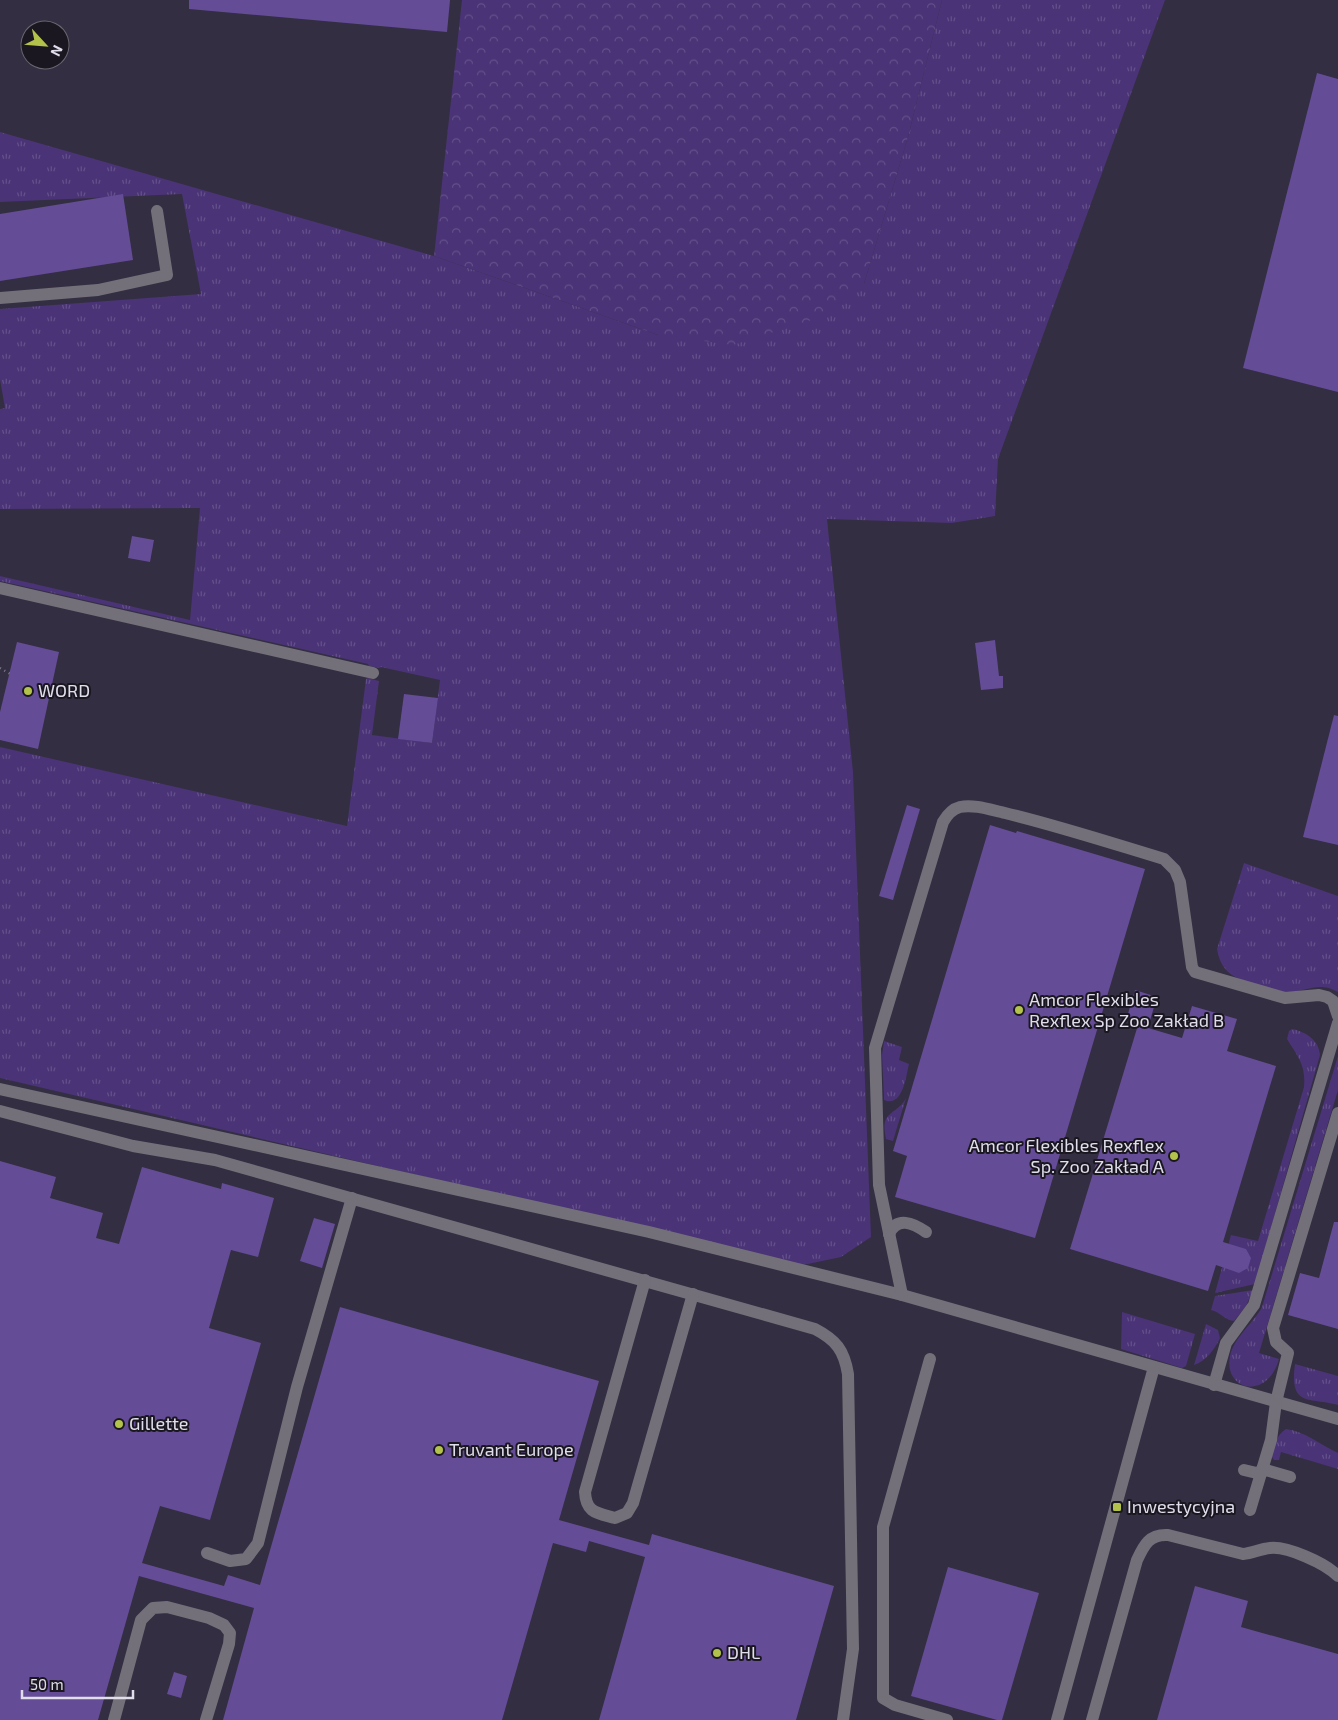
<svg xmlns="http://www.w3.org/2000/svg" width="1338" height="1720" font-family="'Exo 2',sans-serif">
	<style>
		.grass { fill: url(#grass-tufts) }
		.forest { fill: url(#forest-crowns) }
		.building { fill: #644c97 }
		.lines { fill: none; stroke-linecap: round; stroke-linejoin: round }
		.path { stroke: #807c8c; stroke-width: 2.5; stroke-dasharray: 1 4; stroke-linecap: butt }
		.minor { stroke: #73707a; stroke-width: 12 }
		.poi-dot { fill: #b2c24b; stroke: #1a1720; stroke-width: 2 }
		.labels { text-anchor: middle; stroke-width: 4; stroke-linejoin: round; paint-order: stroke }
		.poi-label { font-size: 18px; fill: #e1deeb; stroke: #1a1720; text-anchor: start }
	</style>
	<defs>
		<pattern id="grass-tufts" width="24" height="20" patternUnits="userSpaceOnUse" patternTransform="scale(1.25)"><rect width="24" height="20" fill="#4a3376"/><path d="M3 7l-1-3M5 7V3M7 7l1-3M15 17l-1-3M17 17v-4M19 17l1-3" fill="none" stroke="#64508a"/></pattern>
		<pattern id="forest-crowns" width="20" height="18" patternUnits="userSpaceOnUse" patternTransform="scale(1.25)"><rect width="20" height="18" fill="#4a3376"/><path d="M2 6a3 3 0 1 1 6 0M12 15a3 3 0 1 1 6 0" fill="none" stroke="#64508a"/></pattern>
	</defs>
	<rect width="100%" height="100%" fill="#332e41"/>
	<!-- grass -->
	<g class="grass">
		<path d="M942,0H1165L998,459L995,516L952,523L827,519L853,772L871,1237L841,1257L803,1265L0,1078V747L347,826L366,679L368,678L379,681L372,735L432,743L440,680L381,667L379,668L369,666L368,664L0,581V576L190,620L200,508L0,509V409L5,408L0,379V309L201,294L182,194L0,202V132L434,256L658,335L864,284L908,137Z"/>
		<path d="M1244,863L1338,896V992C1319,981 1308,991 1289,992C1281,993 1273,989 1266,987C1241,980 1222,978 1217,949Z"/>
		<path d="M1292,1029C1306,1032 1319,1040 1320,1055L1255,1284L1215,1293L1231,1235L1258,1241L1304,1087C1306,1065 1298,1057 1287,1039L1289,1031Z"/>
		<path d="M884,1041L902,1047L899,1060L909,1064C906,1076 903,1108 884,1100V1096L882,1055Z"/>
		<path d="M1338,1056V1090L1259,1353L1279,1359C1267,1402 1223,1390 1230,1356C1234,1337 1253,1324 1262,1307Z"/>
		<path d="M906,1098L893,1141L886,1139C885,1133 883,1124 886,1119C890,1111 901,1109 906,1098Z"/>
		<path d="M1253,1290L1246,1306L1234,1321C1226,1321 1220,1312 1211,1310L1215,1296Z"/>
		<path d="M1122,1312L1195,1334L1186,1366L1182,1368L1121,1349Z"/>
		<path d="M1206,1324L1218,1330L1220,1338C1215,1349 1206,1361 1194,1365Z"/>
		<path d="M1295,1364L1338,1376V1405C1310,1397 1289,1408 1295,1364Z"/>
		<path d="M1286,1429C1304,1431 1321,1445 1338,1453V1469L1281,1452L1279,1460H1274L1271,1456C1275,1446 1276,1435 1286,1429Z"/>
	</g>
	<!-- forest -->
	<path class="forest" d="M462,0H942L908,137L864,284L824,316L733,345L658,335L434,256Z"/>
	<!-- building -->
	<g class="building">
		<path d="M189,0H450L447,32L189,9Z"/>
		<path d="M1317,73L1338,79V392L1243,368Z"/>
		<path d="M123,194L133,260L0,281V214Z"/>
		<path d="M132,536L154,540L150,562L128,558Z"/>
		<path d="M995,640L999,676H1003V688L981,690L975,643Z"/>
		<path d="M17,642L59,652L38,749L0,740V712Z"/>
		<path d="M404,694L438,698L432,743L398,739Z"/>
		<path d="M1334,715L1338,716V845L1303,837Z"/>
		<path d="M907,805L920,809L893,900L879,896Z"/>
		<path d="M990,825L1016,833L1017,831L1145,869L1035,1238L895,1197L907,1156L893,1151Z"/>
		<path d="M1135,990L1157,997L1149,1024L1127,1017Z"/>
		<path d="M1192,1006L1237,1019L1227,1051L1276,1066L1223,1242L1246,1249L1251,1258L1248,1268L1239,1273L1216,1265L1208,1291L1070,1249L1138,1025L1182,1038Z"/>
		<path d="M0,1161L56,1177L50,1198L103,1213L96,1238L119,1244L142,1167L221,1189L222,1183L274,1198L258,1257L231,1250L209,1328L261,1343L210,1520L160,1506L142,1563L224,1586L228,1575L260,1585L340,1307L599,1381L559,1520L649,1545L652,1534L834,1586L796,1720H599L645,1557L589,1541L586,1552L553,1543L502,1720H223L254,1608L139,1576L98,1720H0Z"/>
		<path d="M314,1218L335,1224L322,1268L300,1261Z"/>
		<path d="M1334,1222H1338V1329L1288,1315L1300,1273L1319,1278Z"/>
		<path d="M948,1567L1039,1593L1002,1720H997L911,1696Z"/>
		<path d="M1195,1586L1248,1601L1241,1627L1338,1654V1720H1157Z"/>
		<path d="M174,1672L187,1676L181,1698L167,1694Z"/>
	</g>
	<g class="lines">
		<!-- path -->
		<path class="path" d="M0,668L12,675"/>
		<!-- minor -->
		<g class="minor">
			<path d="M0,298L98,290L167,275L157,211"/>
			<path d="M0,588L373,673"/>
			<path d="M0,1089L649,1232L902,1295L1338,1419"/>
			<path d="M0,1111L133,1146L215,1160L815,1329C836,1340 844,1350 848,1374L853,1649L843,1720"/>
			<path d="M889,1234C897,1216 913,1223 926,1232"/>
			<path d="M645,1280L585,1492C586,1513 597,1513 615,1518L627,1513L633,1503L693,1294"/>
			<path d="M902,1295L879,1185L875,1048L943,822C947,815 952,809 960,807C974,804 991,810 1005,813C1059,826 1111,843 1164,859L1175,870L1180,882L1192,967L1195,972L1285,998L1319,995L1327,997L1333,1001L1338,1016"/>
			<path d="M930,1359L883,1527V1698L895,1705L947,1720"/>
			<path d="M1214,1385L1226,1343L1254,1305L1338,1023"/>
			<path d="M1262,1469L1290,1477"/>
			<path d="M1244,1470L1261,1474"/>
			<path d="M1250,1510L1271,1440L1276,1402L1288,1353L1276,1342L1273,1328L1338,1113"/>
			<path d="M207,1553L230,1561L246,1559L258,1543L297,1387L352,1198"/>
			<path d="M114,1720L141,1620L153,1608L167,1607L209,1618L224,1625L230,1633L229,1644L206,1720"/>
			<path d="M1057,1720L1154,1367"/>
			<path d="M1092,1720L1137,1560C1144,1545 1149,1534 1168,1535L1243,1554C1253,1553 1260,1549 1270,1548C1287,1546 1325,1563 1338,1576"/>
		</g>
	</g>
	<!-- markers -->
	<g class="poi-dot">
		<circle cx="28" cy="691" r="5"/>
		<circle cx="1019" cy="1010" r="5"/>
		<circle cx="1174" cy="1156" r="5"/>
		<circle cx="119" cy="1424" r="5"/>
		<circle cx="439" cy="1450" r="5"/>
		<rect x="1112" y="1502" width="10" height="10" rx="2.5"/>
		<circle cx="717" cy="1653" r="5"/>
	</g>
	<g class="labels">
		<!-- poi labels -->
		<g class="poi-label">
			<text x="38" y="697">WORD</text>
			<text x="1029" y="1006">Amcor Flexibles<tspan x="1029" dy="21">Rexflex Sp Zoo Zakład B</tspan></text>
			<text x="1164" y="1152" text-anchor="end">Amcor Flexibles Rexflex<tspan x="1164" dy="21">Sp. Zoo Zakład A</tspan></text>
			<text x="129" y="1430">Gillette</text>
			<text x="449" y="1456">Truvant Europe</text>
			<text x="1127" y="1513">Inwestycyjna</text>
			<text x="727" y="1659">DHL</text>
		</g>
	</g>
	<!-- north arrow -->
	<g transform="translate(45 45) rotate(116)"><circle r="24" fill="#1a1720" stroke="#6a6771"/>
	<path d="M0-4L9 19L0 12L-9 19Z" fill="#b2c24b"/>
	<text y="-8" font-size="14" font-weight="bold" text-anchor="middle" fill="#e1deeb">N</text>
	</g>
	<!-- scale -->
	<path d="M22 1690v8h111v-8" fill="none" stroke="#e1deeb" stroke-width="2.5"/>
	<text x="30" y="1690" font-size="15" fill="#e1deeb" stroke="#1a1720" stroke-width="4" paint-order="stroke">50 m</text>
</svg>
